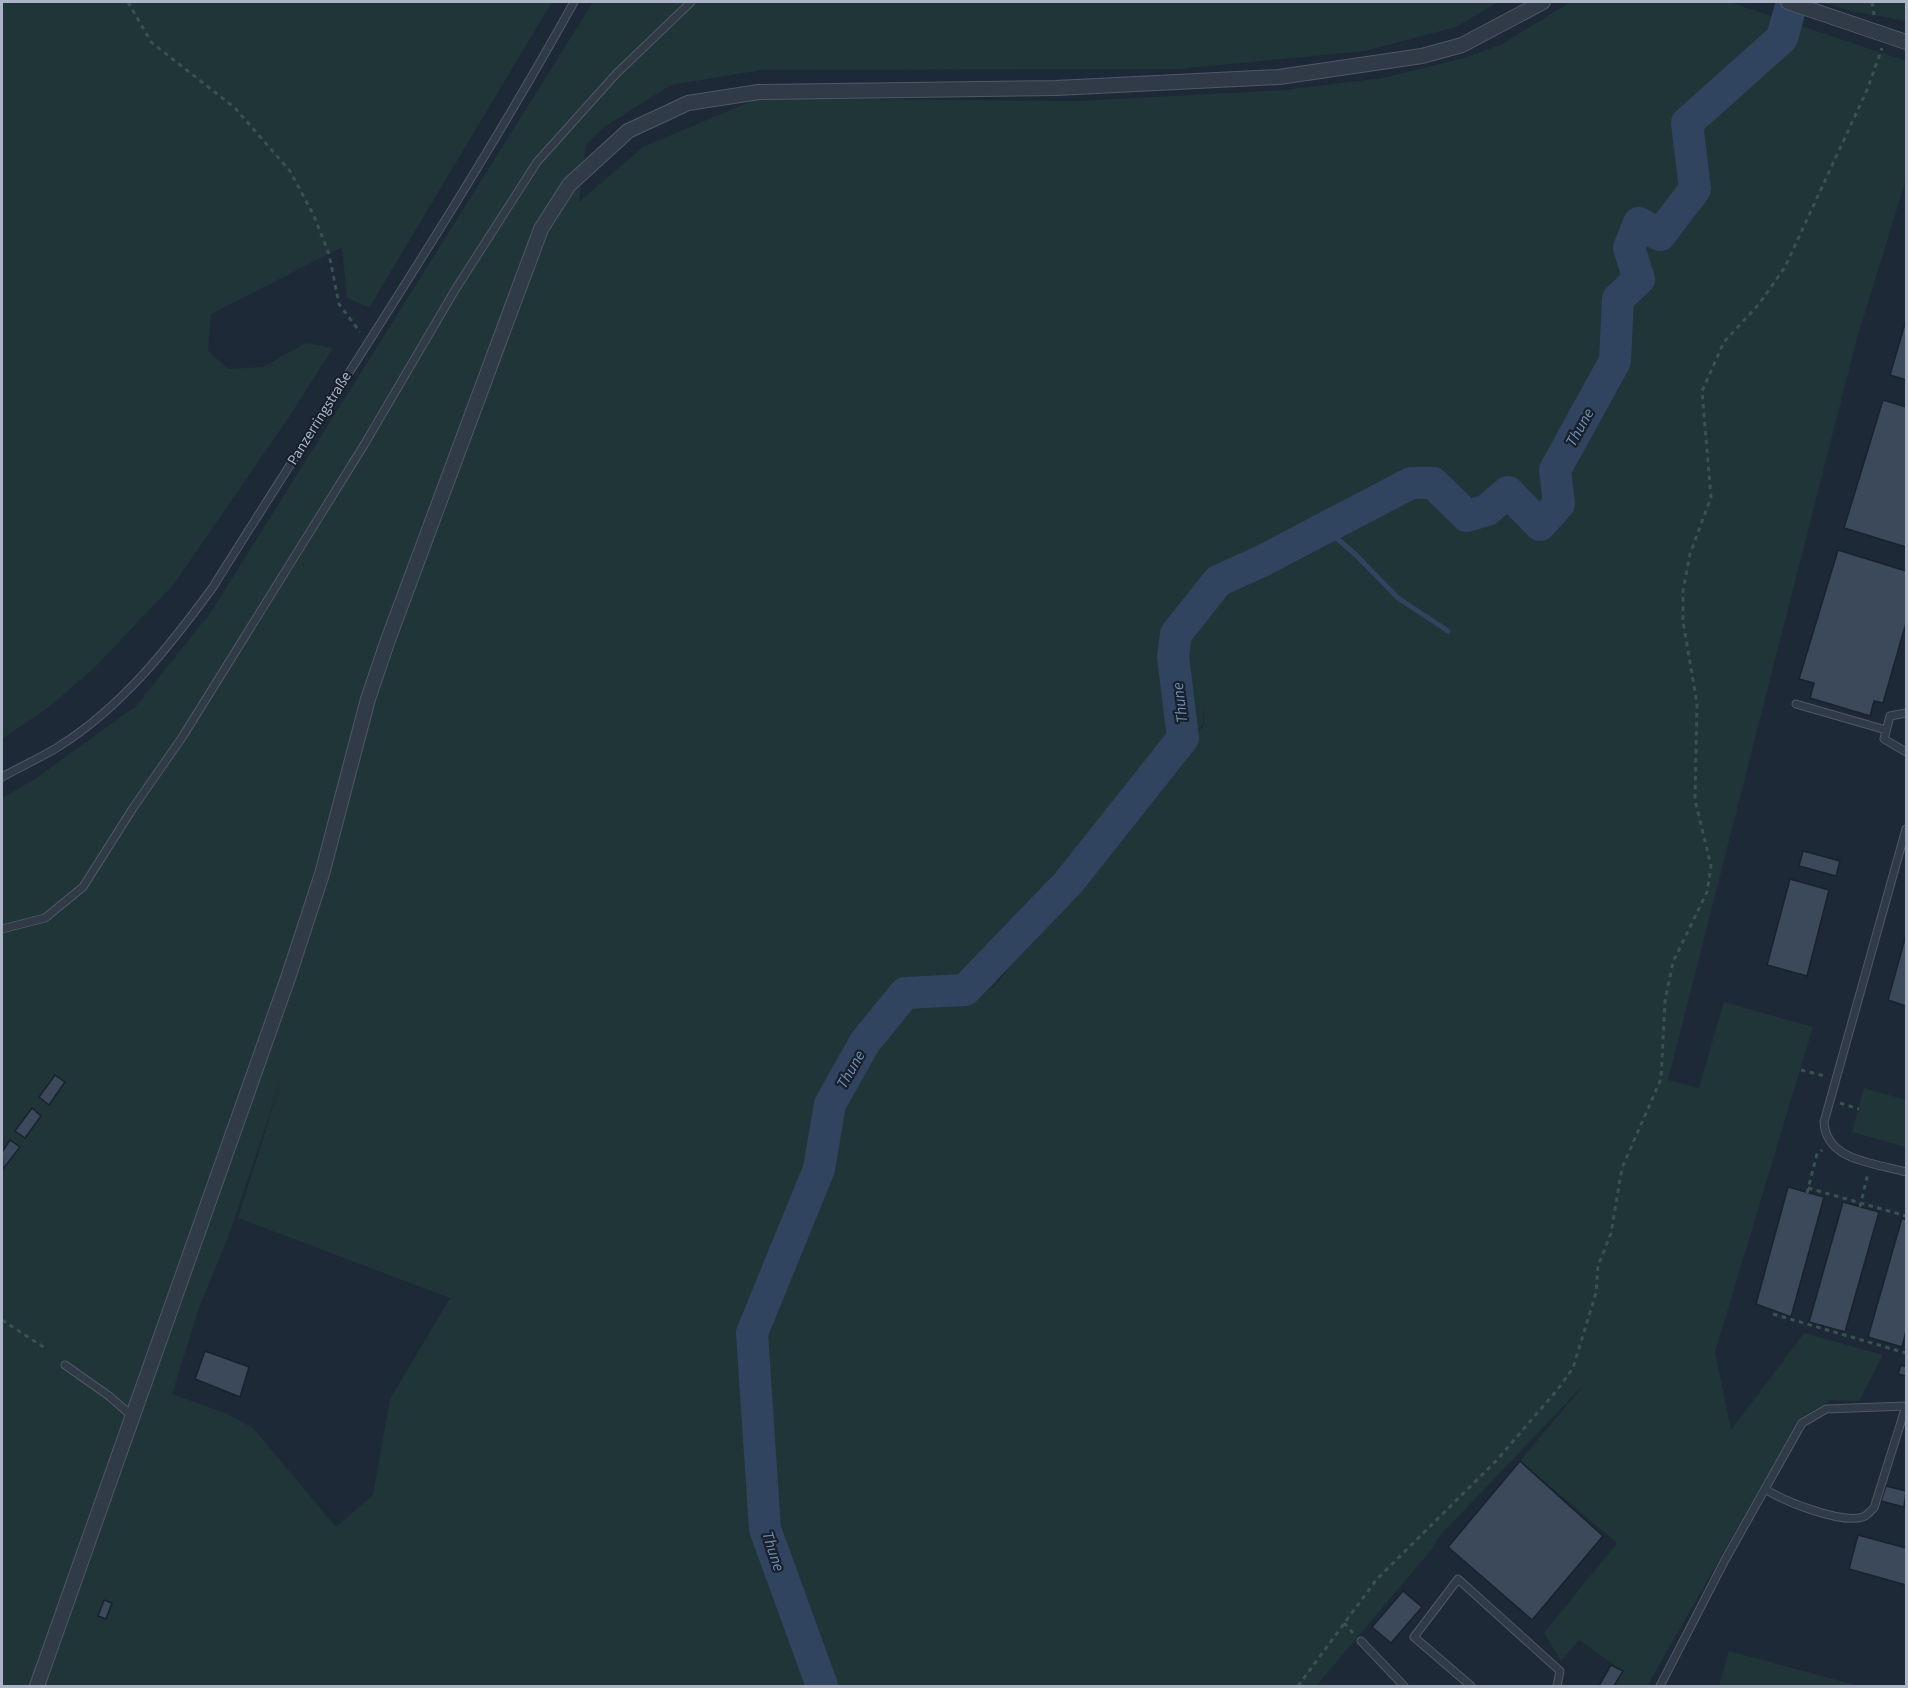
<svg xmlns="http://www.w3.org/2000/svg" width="1908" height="1688" font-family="'Source Sans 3',sans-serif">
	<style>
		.green { fill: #203538; fill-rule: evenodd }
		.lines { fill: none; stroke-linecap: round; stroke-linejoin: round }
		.stream { stroke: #30445f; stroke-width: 5 }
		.river { stroke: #30445f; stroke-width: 32 }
		.building { fill: #3c495a; stroke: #19222e; stroke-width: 1.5 }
		.service-casing { stroke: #4f5866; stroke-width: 9 }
		.minor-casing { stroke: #4f5866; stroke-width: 16 }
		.path { stroke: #3a5152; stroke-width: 3; stroke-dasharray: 4.5 4.5; stroke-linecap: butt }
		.service { stroke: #313b47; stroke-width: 7 }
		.minor { stroke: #313b47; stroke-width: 14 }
		.labels { text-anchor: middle; stroke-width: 4.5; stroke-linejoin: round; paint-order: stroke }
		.street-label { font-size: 15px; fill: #abb5c5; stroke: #17202c }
		.water-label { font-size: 16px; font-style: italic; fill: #728caf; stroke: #17202c }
	</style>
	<rect width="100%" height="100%" fill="#1e2937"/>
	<!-- green -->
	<g class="green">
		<path d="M2,2H552L369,308L347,298L342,247L211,314L208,351L228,369L263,367L306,343L333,348L289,417L174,584L93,669L49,707L2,739Z"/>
		<path d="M593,2H1498L1456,27L1365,51L1178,69L762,70L671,85L604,127L586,145L579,202L643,147L759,98L1078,101L1284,90L1383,78L1464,58L1500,45L1571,2H1729L1906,61V179L1856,342L1668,1080L1699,1088L1724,1002L1813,1027L1715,1352L1731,1430L1804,1333L1883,1355L1859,1401L1831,1400L1801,1417L1647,1686H1615L1623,1671L1579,1640L1561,1661L1544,1633L1617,1543L1520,1461L1588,1380L1437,1539L1433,1548L1316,1686H2V798L35,779L136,706L211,612ZM1204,704V725L993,988L948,1006L992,987L1203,724ZM283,1075L238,1218L450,1298L390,1399L373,1495L336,1527L253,1428L225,1413L172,1394L199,1308L229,1235Z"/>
		<path d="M1821,2H1906V21L1851,11Z"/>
		<path d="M1864,1088L1906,1100V1147L1852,1132Z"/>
		<path d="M1729,1651L1859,1686H1719Z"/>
	</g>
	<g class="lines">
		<!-- stream -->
		<path class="stream" d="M1325,528L1356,555L1398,598L1448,631"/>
		<!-- river -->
		<path class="river" d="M822,1686L765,1529L752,1333L819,1169L830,1104L865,1042L905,993L965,990L1068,883L1183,738L1173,657L1176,634L1218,581L1262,561L1411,483H1433L1467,516L1487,510L1508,492L1540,525L1559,504L1555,470L1615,361L1618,299L1639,279L1629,248L1639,223L1660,235L1695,189L1687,123L1782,38L1792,2"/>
	</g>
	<!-- building -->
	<g class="building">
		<path d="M1906,320V380L1890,375Z"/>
		<path d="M1883,400L1906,407V547L1844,528Z"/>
		<path d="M1838,550L1906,571V623L1883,703L1874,701L1870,716L1810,698L1814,683L1799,679Z"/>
		<path d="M1803,851L1840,861L1836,876L1799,866Z"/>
		<path d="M1790,879L1829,890L1807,976L1767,965Z"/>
		<path d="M1906,935V1006L1888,1000Z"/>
		<path d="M55,1075L65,1082L49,1105L39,1097Z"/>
		<path d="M32,1108L41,1116L25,1138L15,1131Z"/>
		<path d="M10,1140L20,1147L3,1169L2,1152Z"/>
		<path d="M1788,1187L1824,1197L1791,1317L1756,1304Z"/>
		<path d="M1843,1202L1879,1212L1845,1332L1809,1322Z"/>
		<path d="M1902,1218L1906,1220V1331L1902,1347L1868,1337Z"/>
		<path d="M205,1351L249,1367L240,1397L195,1379Z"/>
		<path d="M1901,1365L1906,1367V1376L1898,1374Z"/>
		<path d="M1520,1461L1603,1536L1532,1620L1448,1547Z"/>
		<path d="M1886,1486L1906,1491L1904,1507L1881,1501Z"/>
		<path d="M1858,1535L1906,1548V1585L1849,1569Z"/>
		<path d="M1403,1591L1422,1607L1391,1643L1372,1627Z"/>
		<path d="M104,1600L112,1603L106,1619L98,1616Z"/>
		<path d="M1611,1665L1623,1671L1614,1686H1599Z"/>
	</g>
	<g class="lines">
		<!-- service casing -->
		<g class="service-casing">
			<g id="service">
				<path d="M1796,704L1886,730"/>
				<path d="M1906,713L1890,716L1884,739L1906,752"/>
				<path d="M2,777C20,767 40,758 58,747C122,707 169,647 213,587C334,393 463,202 574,2"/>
				<path d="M1906,829L1824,1122C1826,1161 1875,1163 1906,1172"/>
				<path d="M2,929L45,918L83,887L133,808L183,736L364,445L455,290L537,162L616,74L691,2"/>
				<path d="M65,1365L109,1396L132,1416"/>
				<path d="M1765,1489C1784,1501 1840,1524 1863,1517C1867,1516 1870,1511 1874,1508L1906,1406"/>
				<path d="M1361,1641L1404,1686"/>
				<path d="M1471,1686L1414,1637L1458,1579L1560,1671L1557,1686"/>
				<path d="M1660,1686L1725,1560L1802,1423L1826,1409L1905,1406"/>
			</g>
		</g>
		<!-- minor casing -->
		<g class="minor-casing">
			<g id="minor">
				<path d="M1788,2L1906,42"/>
				<path d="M37,1686L288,978L322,874L368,699L388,640L541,229L569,185L628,131L688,103L759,92L1056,88L1279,77L1422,56L1462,45L1543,2"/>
			</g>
		</g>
		<!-- path -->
		<g class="path">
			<path d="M128,2L151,42L235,108L290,171L314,216L329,254L339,304L360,332"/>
			<path d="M1872,2L1874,15"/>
			<path d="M1801,1070L1825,1076"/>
			<path d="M1840,1103L1859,1109"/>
			<path d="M1808,1188L1906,1216"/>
			<path d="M1807,1193L1817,1154L1822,1150"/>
			<path d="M1860,1207L1868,1173"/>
			<path d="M1773,1314L1906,1353"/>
			<path d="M2,1320L45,1348"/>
			<path d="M1344,1623L1353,1633"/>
			<path d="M1298,1686L1377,1579L1496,1461L1558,1389L1573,1368L1596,1293L1598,1266L1611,1233L1622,1168L1661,1079L1665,1001L1673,962L1707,892L1711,866L1695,800L1697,704L1683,621V591L1690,554L1711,497L1702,391L1724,342L1759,304L1785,267L1867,90L1882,48"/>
		</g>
		<!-- service -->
		<use href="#service" class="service"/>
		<!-- minor -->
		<use href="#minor" class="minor"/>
	</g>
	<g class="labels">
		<!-- street labels -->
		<g class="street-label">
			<text transform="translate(319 418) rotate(-58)" y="5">Panzerringstraße</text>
		</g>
		<!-- water labels -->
		<g class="water-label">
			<text transform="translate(1579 427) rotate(-61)" y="6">Thune</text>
			<text transform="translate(1179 703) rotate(-97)" y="6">Thune</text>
			<text transform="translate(850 1069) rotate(-60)" y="6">Thune</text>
			<text transform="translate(774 1551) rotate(72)" y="6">Thune</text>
		</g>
	</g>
	<!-- border -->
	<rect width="1908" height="1688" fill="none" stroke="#abb5c5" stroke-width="6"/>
</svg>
